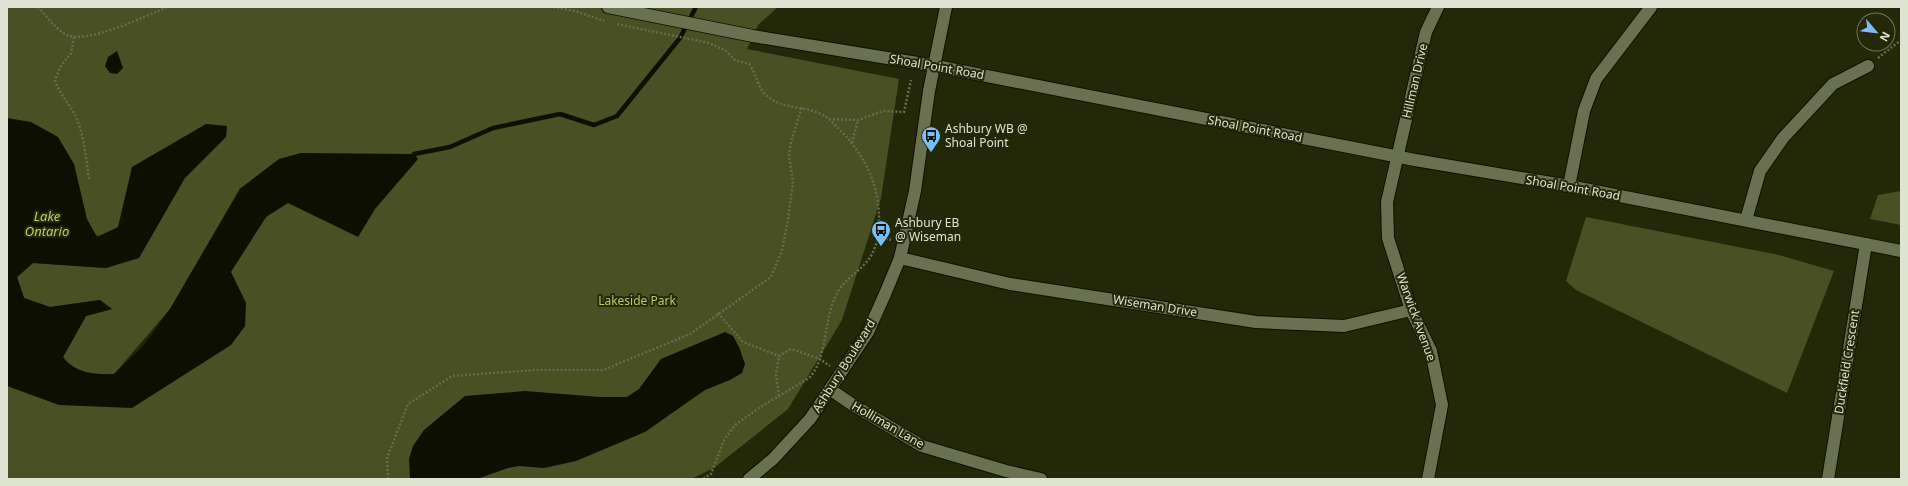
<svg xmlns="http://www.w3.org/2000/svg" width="1908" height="486" font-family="'Noto Sans',sans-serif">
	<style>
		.green { fill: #485024 }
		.water { fill: #0d1000 }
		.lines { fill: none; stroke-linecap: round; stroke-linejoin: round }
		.stream { stroke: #0d1000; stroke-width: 4.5 }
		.minor-casing { stroke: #0d1100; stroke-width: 14 }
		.path { stroke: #676c52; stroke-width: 2.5; stroke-dasharray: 2 2; stroke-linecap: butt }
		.minor { stroke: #697150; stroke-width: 12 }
		.labels { text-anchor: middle; stroke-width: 4; stroke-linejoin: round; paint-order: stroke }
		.street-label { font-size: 12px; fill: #dfe3d1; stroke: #232809 }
		.poi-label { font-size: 12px; fill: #dfe3d1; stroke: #232809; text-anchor: start }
		.park-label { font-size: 12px; fill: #b8cc5f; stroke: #232809 }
		.water-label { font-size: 13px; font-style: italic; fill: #bcd063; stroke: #232809 }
	</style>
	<rect width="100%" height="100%" fill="#232809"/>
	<!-- green -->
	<g class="green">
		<path d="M7,7H778L758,25L747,49L899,79L881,198L842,320L788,409L714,468L691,479H7V384H124L295,183L240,188L170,309L114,374C95,375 75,373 63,357L86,316L112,309L100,300L50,307L24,298L17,277L33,263L106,268L122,240L83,233L7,175Z"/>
		<path d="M1901,191V225L1870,219L1878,195Z"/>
		<path d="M1586,217L1779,255L1834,271L1787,393L1576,290L1566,281Z"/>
	</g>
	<!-- water -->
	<g class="water">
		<path d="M117,51L123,68L117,74L110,73L105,66L108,57Z"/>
		<path d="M7,118L31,122L58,137L74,164L87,219L97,237L118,227L132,167L206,124L227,126L226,137L185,178L139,258L106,268L33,263L17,277L24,298L50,307L100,300L112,309L86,316L63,357C74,373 95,375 114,374L142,347L170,309L241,188L279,159L301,153L414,154L418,159L375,209L358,237L288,203L266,217L231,272L246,303L245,326L231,345L132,408L59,405L7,386Z"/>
		<path d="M725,332L733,336L739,347L745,364L742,373L730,380L705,390L645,432L576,461L544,468L519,466L508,468L477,479H410L409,459L413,446L424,430L465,396L525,391L600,397H627L639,389L661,359Z"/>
	</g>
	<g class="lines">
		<!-- stream -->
		<path class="stream" d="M414,154L450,147L493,128L560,114L594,125L617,116L680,38L696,7"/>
		<!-- minor casing -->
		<g class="minor-casing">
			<g id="minor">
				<path d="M608,7L753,36L936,66L1415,160L1569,186L1901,251"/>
				<path d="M1569,186L1584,111L1596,79L1651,7"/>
				<path d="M1746,220L1760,171L1783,138L1833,84L1868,66"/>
				<path d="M900,258L1010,284L1256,322L1344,326L1411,310"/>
				<path d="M831,390L853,405L922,446L1006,471L1041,479"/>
				<path d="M749,479L773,459L810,419L868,332L885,294L900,258L915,191L929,91L946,7"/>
				<path d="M1428,479L1442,405L1431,351L1411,310L1388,238L1387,202L1426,32L1438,7"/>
				<path d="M1828,479L1866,244"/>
			</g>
		</g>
		<!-- path -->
		<g class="path">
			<path d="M38,7C46,16 54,27 65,34C85,46 145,16 168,7"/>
			<path d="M553,7L575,11L604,21"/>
			<path d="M617,24L709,43L725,50L735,60L749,64C757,74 757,88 768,97C783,109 806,106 823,115C831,119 836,127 843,133C867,159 880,188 879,223C879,231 878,239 875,247C868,268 849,274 839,290C822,317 829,357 809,378L759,408L735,425L724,440L711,474L703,479"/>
			<path d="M74,37L71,53L60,67L55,80C59,94 69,103 75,115C84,134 86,158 89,179"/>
			<path d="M1878,58L1901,40"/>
			<path d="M829,119L858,120L883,111L904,112L911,80"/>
			<path d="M852,143L858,120"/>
			<path d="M878,236L891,240"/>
			<path d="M718,313L743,342L779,356"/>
			<path d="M779,396L776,375L779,356L791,349L820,359L830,366"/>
			<path d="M388,479L387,458L408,404L452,376L534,370H603L690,334L771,277L782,250L788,220L793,182L789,155L791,142L802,107"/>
		</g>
		<!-- minor -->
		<use href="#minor" class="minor"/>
	</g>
	<!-- icons -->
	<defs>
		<g id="bus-pin" transform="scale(1)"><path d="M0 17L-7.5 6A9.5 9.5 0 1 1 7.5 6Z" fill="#78bff7" stroke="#232809"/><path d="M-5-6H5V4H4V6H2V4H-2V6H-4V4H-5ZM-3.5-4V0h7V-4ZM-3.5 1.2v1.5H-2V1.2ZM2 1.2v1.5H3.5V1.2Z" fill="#111"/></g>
	</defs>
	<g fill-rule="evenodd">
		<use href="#bus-pin" x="931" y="136"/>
		<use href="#bus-pin" x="881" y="230"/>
	</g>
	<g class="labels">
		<!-- street labels -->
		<g class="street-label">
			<text transform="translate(937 67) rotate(10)" y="4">Shoal Point Road</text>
			<text transform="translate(1415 81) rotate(-77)" y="4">Hillman Drive</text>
			<text transform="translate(1255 129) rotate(11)" y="4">Shoal Point Road</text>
			<text transform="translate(1573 188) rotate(10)" y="4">Shoal Point Road</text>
			<text transform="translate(1155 306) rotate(9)" y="4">Wiseman Drive</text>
			<text transform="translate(1416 317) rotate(70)" y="4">Warwick Avenue</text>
			<text transform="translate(1847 362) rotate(-81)" y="4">Duckfield Crescent</text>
			<text transform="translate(844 366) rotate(-58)" y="4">Ashbury Boulevard</text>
			<text transform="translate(888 425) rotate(30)" y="4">Holliman Lane</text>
		</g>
		<!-- poi labels -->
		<g class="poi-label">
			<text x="945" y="133">Ashbury WB @<tspan x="945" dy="14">Shoal Point</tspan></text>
			<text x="895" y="227">Ashbury EB<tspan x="895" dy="14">@ Wiseman</tspan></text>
		</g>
		<!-- park labels -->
		<g class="park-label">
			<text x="637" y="305">Lakeside Park</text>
		</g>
		<!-- water labels -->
		<g class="water-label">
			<text x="47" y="221">Lake<tspan x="47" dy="15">Ontario</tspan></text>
		</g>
	</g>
	<!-- border -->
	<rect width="1908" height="486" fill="none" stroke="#dfe3d1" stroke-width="16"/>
	<!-- north arrow -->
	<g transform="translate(1876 32) rotate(118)"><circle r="19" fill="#232809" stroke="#6e7359"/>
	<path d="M0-3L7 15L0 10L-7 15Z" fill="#78bff7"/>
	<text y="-6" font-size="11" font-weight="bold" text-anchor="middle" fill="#dfe3d1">N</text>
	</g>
</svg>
